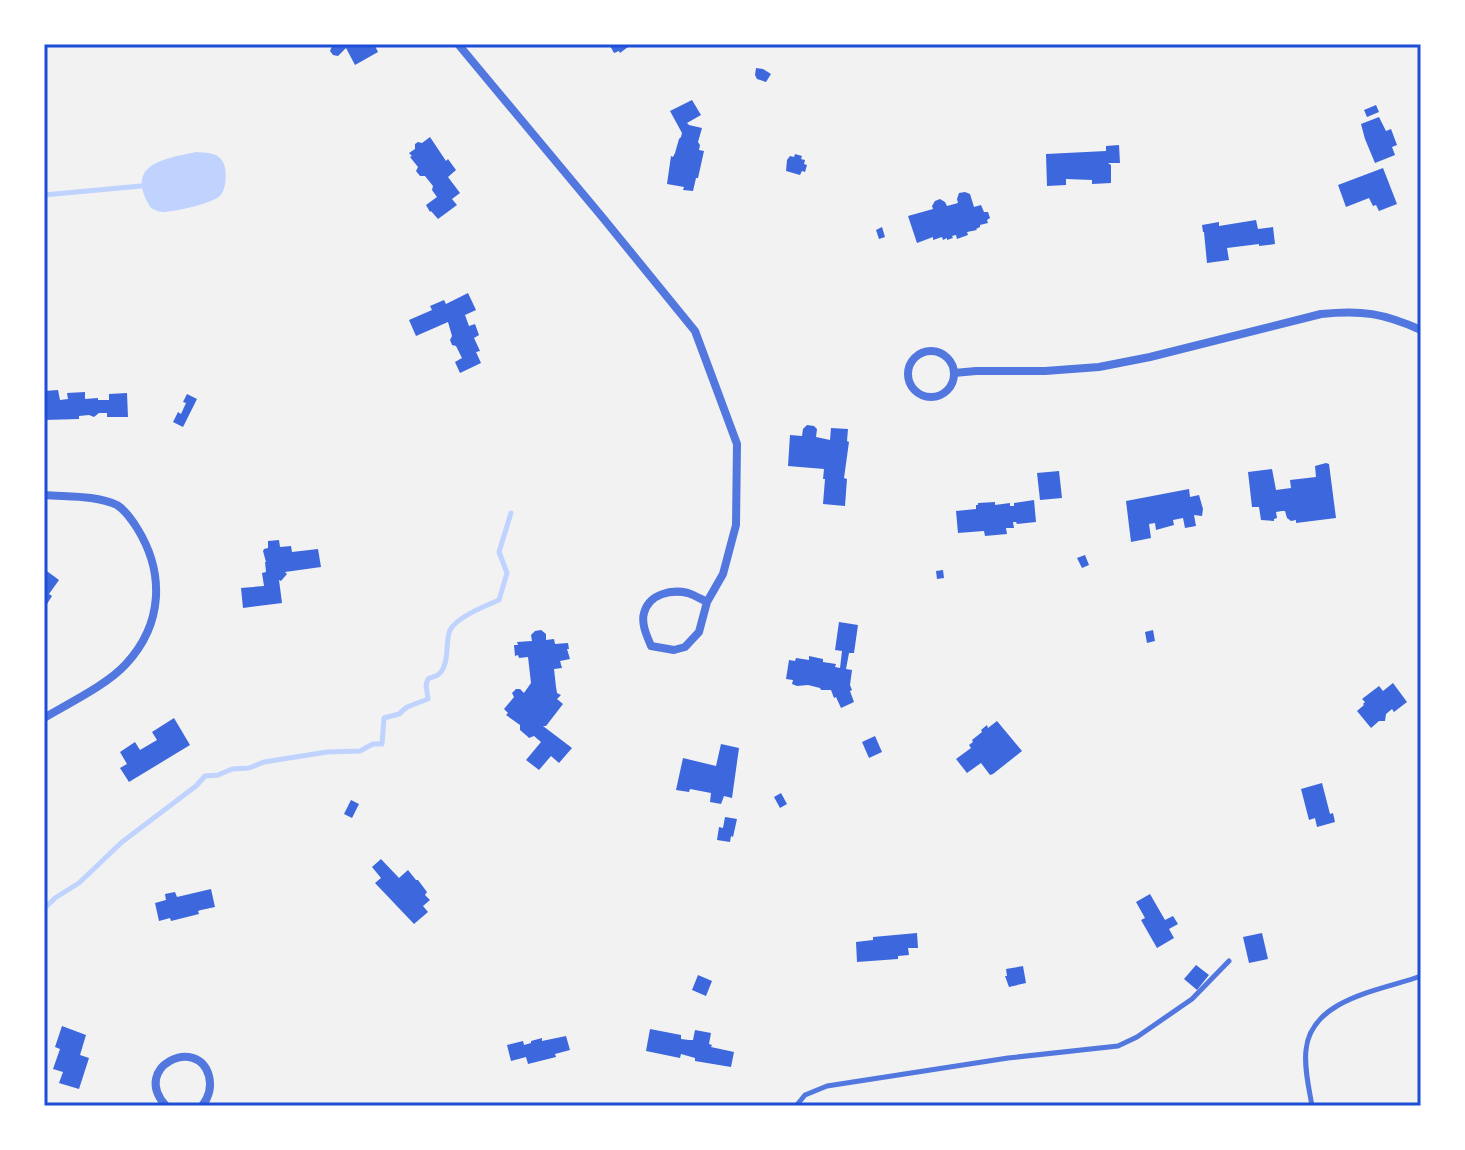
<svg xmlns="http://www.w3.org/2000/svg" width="1465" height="1150" font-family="Rubik,sans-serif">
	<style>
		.water { fill: #bfd3fe }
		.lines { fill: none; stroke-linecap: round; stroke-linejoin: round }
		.stream { stroke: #bfd3fe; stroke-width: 5 }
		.building { fill: #3d67dc }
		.service { stroke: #5277de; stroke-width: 5 }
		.minor { stroke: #5277de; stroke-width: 8 }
		.neatline { fill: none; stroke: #1d4ed8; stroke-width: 3 }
	</style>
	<rect width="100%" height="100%" fill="#f2f2f2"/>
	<!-- water -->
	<path class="water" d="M196,152C205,153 215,152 221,159C228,167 227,189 220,196C213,203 174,212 163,212C159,212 155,210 151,208C124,165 162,159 196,152Z"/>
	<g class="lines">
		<!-- stream -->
		<g class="stream">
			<path d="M44,195L141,186"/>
			<path d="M44,909L55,898L79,883L122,842L196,786L205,776L218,775L232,769L249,768L264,762L327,752L360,751L373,744H382L384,718L399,714L407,707L428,699L426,685L428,679C431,677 436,677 439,674C450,664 445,642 450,630C457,617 485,606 499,600L507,573L499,552L511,513"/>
		</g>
	</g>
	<!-- building -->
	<g class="building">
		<path d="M335,44H374L378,52L355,65L346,48L338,56L333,55L330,51L332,46Z"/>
		<path d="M609,44H632L620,53L619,51L614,53Z"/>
		<path d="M756,68L763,69L771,74L766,82L757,79L755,75Z"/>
		<path d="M692,100L701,115L687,123L689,125L702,128L698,142L700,145L699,150L704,151L698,178H696L693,191L683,190L684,187L667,184L671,156L673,157L675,153L679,139L681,137L682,133L670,111Z"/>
		<path d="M1376,105L1379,112L1367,117L1364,110Z"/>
		<path d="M1379,117L1386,131L1391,129L1397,145L1392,147L1395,155L1375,163L1365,139L1361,124Z"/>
		<path d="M430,137L446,161L448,159L456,170L448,177L460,193L452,199L457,205L438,219L431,211L430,212L426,205L437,197L432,190L433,186L425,176H420L416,171L418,167L410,157L412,156L409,153L415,149V144L418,142L422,143Z"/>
		<path d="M1119,145L1120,163H1108L1111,165V183L1092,184V180L1066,179V185L1047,186L1046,154L1106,151V146Z"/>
		<path d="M795,154L802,156L801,159L805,160L804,164L807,165L805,172L802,171L800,175L786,171L787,160L790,156L794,157Z"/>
		<path d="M1383,168L1397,204L1379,211L1376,205L1373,206L1369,198L1346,207L1338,185Z"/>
		<path d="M965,192L970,194L974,207L981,205L984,212H988L990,218L987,220L988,223L980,225V227L976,229L977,230L967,232L968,235L957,239L956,235L952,236L953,238L947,240V238L943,240L942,237L933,240V237L917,243L908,216L933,209L932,206L935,201L940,199L945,202L947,206L958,203L957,199L959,193Z"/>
		<path d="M1256,220L1258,229L1273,227L1275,244L1259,246V244L1227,248L1229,260L1207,263L1204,232H1203L1202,225L1219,222V226Z"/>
		<path d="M882,227L885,237L879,239L876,230Z"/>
		<path d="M468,293L476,310L465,315L469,326L475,324L479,335L474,338L480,351L476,352L481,363L460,373L455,362L462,358L456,346L452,345L450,340L452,336L448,322L416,336L409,320L432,310L430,306L444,300L446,304Z"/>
		<path d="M58,390L60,400L68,399L67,393L85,392V399L98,398V400H109V394L127,393L128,417H107V413H99L94,417L89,415L79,416V419L44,420V391Z"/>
		<path d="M187,394L197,399L183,427L173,422L178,412L181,414L186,403L183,402Z"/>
		<path d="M807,425L814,426L817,429L816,437L830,440L831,428L848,429L847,441L849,442L844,478L847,479L845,506L823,504L825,479H823L824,469L788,466L790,435L802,436L803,429Z"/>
		<path d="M1326,463L1329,464L1336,518L1296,523V520L1291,521L1287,518L1285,511H1282L1276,512L1277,518L1274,519V521L1261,520L1259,507H1252L1248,472L1272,469L1276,490L1291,488L1290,480L1316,477L1315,466Z"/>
		<path d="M1059,471L1062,498L1040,500L1037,473Z"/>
		<path d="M1189,489L1190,497L1199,495L1203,509L1202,516L1194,515L1196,526L1185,528L1183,518L1173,520L1174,525L1156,530L1155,523L1149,524L1151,538L1131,542L1126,501Z"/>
		<path d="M1034,500L1036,522L1017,524L1016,522H1013L1014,528H1006L1007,534L985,536L984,531L958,533L956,511L976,509V505H978V503L995,502V505L1010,503V506H1014V503Z"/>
		<path d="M279,540L280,547L291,546L292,552L318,549L321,567L285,572L287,574L281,581L279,580L282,603L243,608L241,588L264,586L262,573L266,572L265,562H266L263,551L264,549L268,548V541Z"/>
		<path d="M1085,555L1089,565L1082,568L1077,558Z"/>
		<path d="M44,569L59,580L49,594L52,596L47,604L44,602Z"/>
		<path d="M943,570L944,578L937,579L936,571Z"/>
		<path d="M839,622L858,625L854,653H849L846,669L852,670L850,685L852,690L850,691L854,702L841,708L836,697L834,698L831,690H821L820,688L808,685L797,686L792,684L793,680L786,679L789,660L795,661L796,658L809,660V656L823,659V662L836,664L835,667L840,668L842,651L835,650Z"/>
		<path d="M541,630L546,634V640L554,639L555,644L568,643L569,649H567L570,659L560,661L562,668L554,669L556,687L557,693L561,695L557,699L563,704L546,726H543L572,748L559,763L551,756L539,770L526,760L541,742L534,736L529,738L527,736L520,730V725L506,715L508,713L504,709L514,697L512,693L516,689H520L524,693L531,683L528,657L519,658L518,655L515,656L514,645H518L517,642L532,641L531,635L535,631Z"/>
		<path d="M1153,630L1155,641L1147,643L1145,632Z"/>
		<path d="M1393,683L1407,702L1394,712L1392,709L1386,714L1385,721H1379L1371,728L1357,711L1364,705L1363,704L1365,702L1362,699L1379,686L1383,691Z"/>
		<path d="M174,718L190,745L129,782L120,768L127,764L120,752L135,742L140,750L157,740L152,732Z"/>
		<path d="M997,721L1022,751L993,774L990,775L981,763L967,773L956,759L971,748L969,745L973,742L972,740L982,732L981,730L987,725L988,728Z"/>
		<path d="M875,736L882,752L869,758L862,742Z"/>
		<path d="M721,744L739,748L732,798L724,796L721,804L710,802L711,793L690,789L689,792L676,790L683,758L716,766Z"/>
		<path d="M1322,783L1330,814L1333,813L1335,822L1317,827L1315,818L1309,820L1301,789Z"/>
		<path d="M781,793L787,804L780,808L774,797Z"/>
		<path d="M351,800L359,804L352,818L344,814Z"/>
		<path d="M725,817L737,819L733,837L731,836L730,842L717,840L719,827L723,828Z"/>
		<path d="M381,859L399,878L408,870L416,880H418L427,892L425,895L430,900L423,906L428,912L414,924L375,883L381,878L372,867Z"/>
		<path d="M211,889L215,907L201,910L198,911L199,914L171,921L170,918L159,921L155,903L166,900L165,894L175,892L177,897Z"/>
		<path d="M1150,894L1165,920L1173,916L1178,924L1169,929L1174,938L1157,948L1141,920L1145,918L1136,902Z"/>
		<path d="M917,933L918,948H908L909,955L898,956V959L857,962L856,942L873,940V937Z"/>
		<path d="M1262,933L1268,959L1249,963L1243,937Z"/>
		<path d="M1196,965L1209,975L1197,990L1184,979Z"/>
		<path d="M1023,966L1026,983L1009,987L1005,976H1007L1006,969Z"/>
		<path d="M698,975L712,981L706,996L692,990Z"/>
		<path d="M62,1026L86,1035L80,1055L89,1058L79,1089L59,1083L63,1072L53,1069L60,1049L55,1047Z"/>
		<path d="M650,1029L681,1035V1039L689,1040H693L695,1030L711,1033L709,1044L712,1045L711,1047L734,1052L731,1067L695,1061V1058L681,1054L680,1058L646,1051Z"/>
		<path d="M566,1036L570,1050L555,1054L556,1057L528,1064L526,1057L511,1061L507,1045L523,1041L524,1045L531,1043V1041L542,1038V1041Z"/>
	</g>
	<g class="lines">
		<!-- service -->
		<g class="service">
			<path d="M796,1106L805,1095L827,1086L1008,1058L1118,1046L1137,1037L1192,999L1229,961"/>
			<path d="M1312,1106C1309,1088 1304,1068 1306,1050C1311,998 1383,990 1421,976"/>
		</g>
		<!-- minor -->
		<g class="minor">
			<path d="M458,44L603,218L695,331L737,444L736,525L723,574L707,602L699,632L685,647L674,650L651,646C647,636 641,624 644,613C649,594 671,589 688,593C694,595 701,599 707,602"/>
			<circle cx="931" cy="374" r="23"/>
			<path d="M954,373L976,371H1045L1099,367L1150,357L1321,314C1362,310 1383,313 1421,330"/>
			<path d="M44,495C67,497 96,495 117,505C125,510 132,520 137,528C165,573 163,624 126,664C107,685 69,703 44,718"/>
			<path d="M166,1106C130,1067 198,1035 209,1076C212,1088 209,1097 202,1106"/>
		</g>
	</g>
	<!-- border -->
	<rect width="1465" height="1150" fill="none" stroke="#ffffff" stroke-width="92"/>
	<rect x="46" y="46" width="1373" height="1058" class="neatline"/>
</svg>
